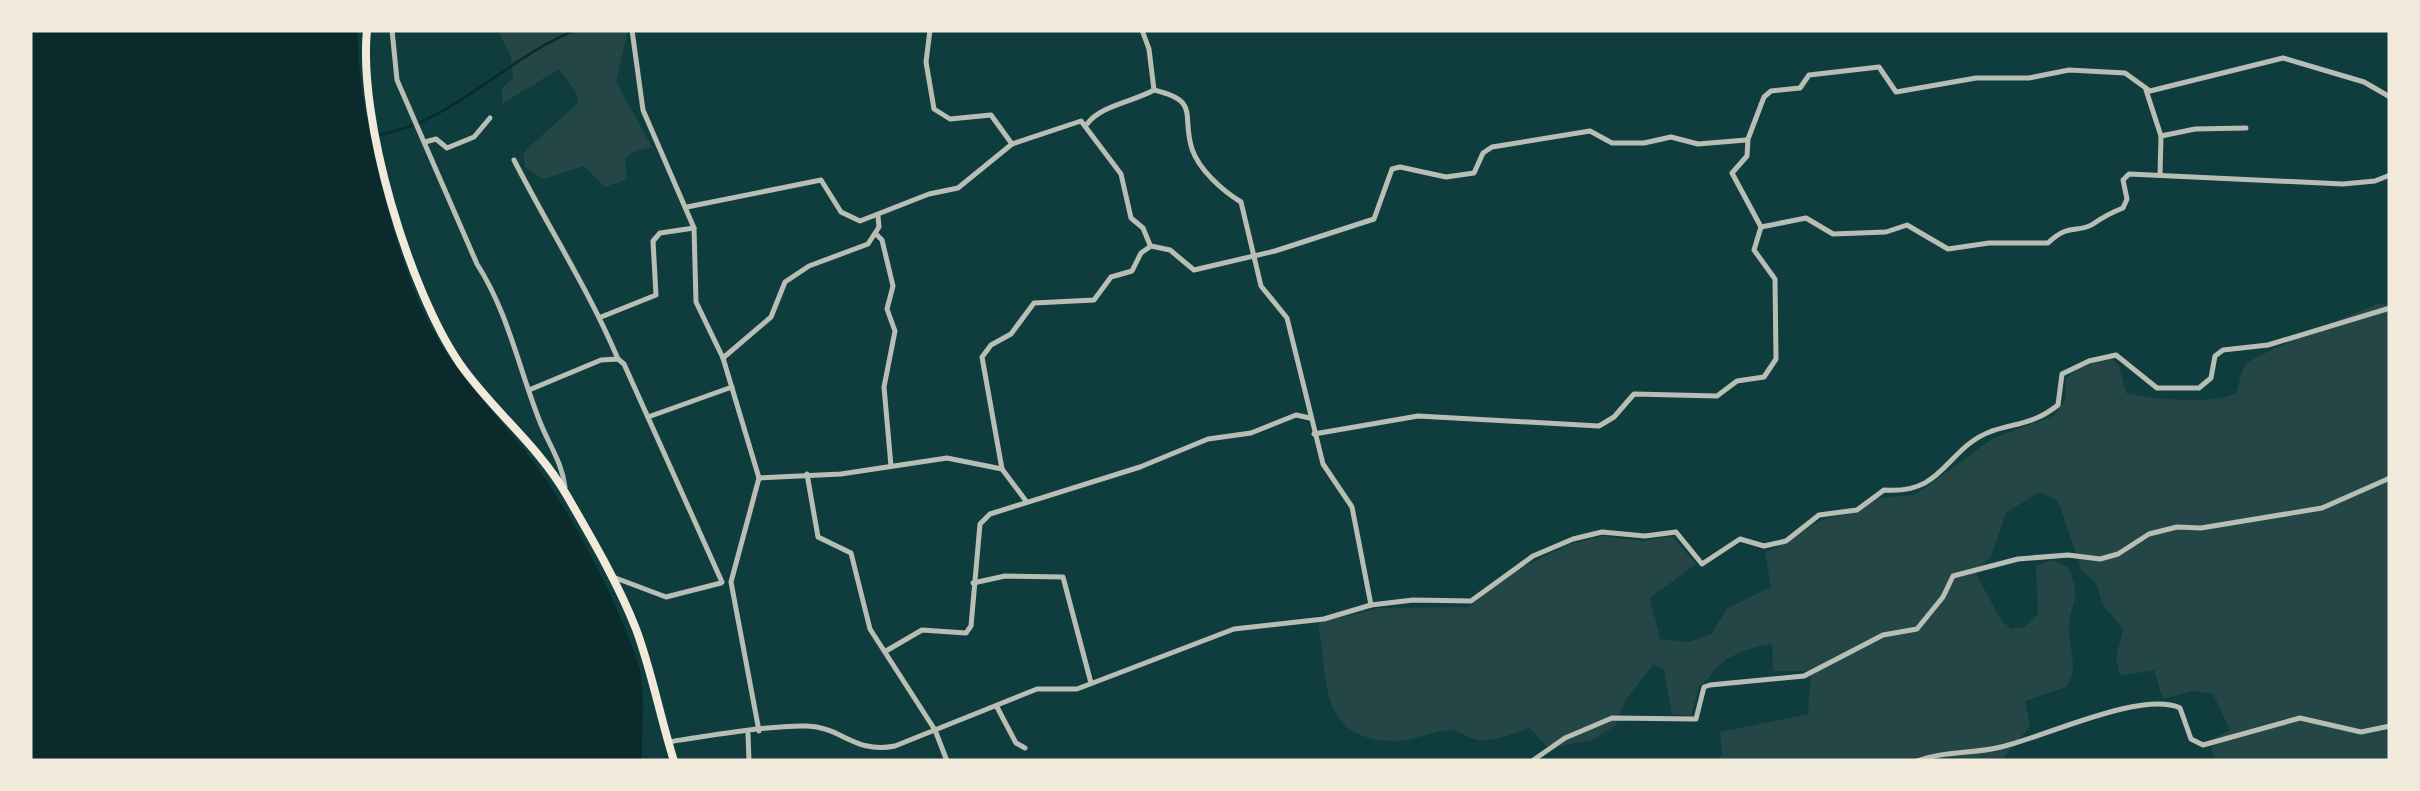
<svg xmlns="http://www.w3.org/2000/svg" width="2420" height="791" font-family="Jost,sans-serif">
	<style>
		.green { fill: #244646 }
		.water { fill: #0a2a2b }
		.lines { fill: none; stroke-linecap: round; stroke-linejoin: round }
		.stream { stroke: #0a2a2b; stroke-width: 2.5 }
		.minor { stroke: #b8beb3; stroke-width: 5 }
		.primary { stroke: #f1e9da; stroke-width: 8 }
	</style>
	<rect width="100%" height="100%" fill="#0f3d3e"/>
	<!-- green -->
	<g class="green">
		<path d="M498,30H628L616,82L652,147L631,153L625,160L627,179L605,187L584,166L543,179L525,167L523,156L527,149L578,103L575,90L559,69L502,104V88L513,78L511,57Z"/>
		<path d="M2377,304L2390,305V761H2216L2211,749L2216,738L2230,730L2213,694L2193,691L2163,699L2154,670L2120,676L2116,658L2123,629L2103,605L2096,583L2082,571L2058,501L2039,492L2006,513L1991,557L1975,572L2001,620L2011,629L2024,627L2038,614L2036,566L2051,560L2068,567C2084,603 2068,602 2069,631C2069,652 2080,668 2066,687L2025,701L2030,726L2001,761H1714L1722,755L1720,732L1808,714L1811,671H1773L1772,644C1755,647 1738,651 1723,662C1713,669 1711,679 1699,686L1691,716L1672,714L1664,670L1654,664C1640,681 1621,702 1616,725L1593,740L1548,748L1530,728C1514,733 1495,742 1478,740C1468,738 1458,730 1449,730C1431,731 1413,741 1395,741C1317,740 1329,681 1318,623L1381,608L1469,607L1512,572L1568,545L1602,536L1643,541L1672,536L1696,564L1650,598L1660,639L1689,642L1711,634L1727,609L1771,587L1765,552C1786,546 1797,534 1815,524C1839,510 1853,523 1874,498L1915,495L1992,439L2055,415L2066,398L2065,379L2082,366L2111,358L2119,366L2126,393C2159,400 2204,404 2236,394C2239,385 2241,370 2246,364C2251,357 2362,310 2377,304Z"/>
	</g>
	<!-- water -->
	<path class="water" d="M30,30H358C354,95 399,272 432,329C462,382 507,424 542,474C578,526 618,603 638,663C647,691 641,731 642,761H30Z"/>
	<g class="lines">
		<!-- stream -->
		<path class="stream" d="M380,135C456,120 507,57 576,30"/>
		<!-- minor -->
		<g class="minor">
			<path d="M392,30L397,80L477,264C508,312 519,369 540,422C549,445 562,462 565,487"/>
			<path d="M632,30L643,110L694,228L696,302L723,358L759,478L731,582L759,731"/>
			<path d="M930,30L926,62L934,109L950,119L991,115L1012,144"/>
			<path d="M1142,30L1149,49L1154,90"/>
			<path d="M2146,90L2161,136L2160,175"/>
			<path d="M1087,124C1101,105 1133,102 1154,90C1201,101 1181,115 1192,149C1199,170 1223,191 1241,202L1261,286L1287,318L1323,464L1352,507L1371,605"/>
			<path d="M2161,136L2195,129L2246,128"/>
			<path d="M425,142L436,139L447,148L474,137L490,118"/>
			<path d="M514,160C548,227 589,290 618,359"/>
			<path d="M687,207L821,180L841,212L860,221L929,194L958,188L1012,144L1081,121L1121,174L1131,218L1143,228L1150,245"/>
			<path d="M1761,227L1806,218L1833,234L1886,232L1907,225L1948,249L1989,243H2048C2070,222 2077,234 2093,224C2103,217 2110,213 2123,208L2127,199L2123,180L2129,174L2343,184L2375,181L2390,175"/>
			<path d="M876,234L882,240L893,286L887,309L895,331L884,387L891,466"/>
			<path d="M601,317L656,295L653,241L660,233L694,228"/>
			<path d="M723,358L771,317L785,282L809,266L868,244L879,227L878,216"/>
			<path d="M529,390L601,360L618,359L624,364L722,582"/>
			<path d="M648,417L732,387"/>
			<path d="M1314,434L1418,416L1599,426L1614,417L1634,394L1717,396L1737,381L1764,377L1776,359L1775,279L1754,250L1761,227L1732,173L1747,156L1748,139L1764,97L1771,91L1800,88L1809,75L1879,67L1896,92L1976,78H2029L2069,70L2125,73L2150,91L2283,58L2364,82L2390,97"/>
			<path d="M807,474L818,537L851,553L870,629L935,730L947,761"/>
			<path d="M759,478L841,474L947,458L1002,469"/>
			<path d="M1026,501L1002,469L982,357L991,345L1011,334L1034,303L1094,300L1111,277L1132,271L1141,253L1151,246L1170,250L1194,270L1275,251L1374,219L1392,169L1400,167L1446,177L1474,173L1483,153L1492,147L1590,131L1612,143H1644L1671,137L1698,144L1746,140"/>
			<path d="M613,577L666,597L721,583"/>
			<path d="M973,583L1005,576L1063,577L1091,683"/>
			<path d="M886,651L922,630L966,633L971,626L980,524L990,514L1140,467L1208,439L1251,433L1296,415L1310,418"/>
			<path d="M997,707L1016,743L1025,748"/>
			<path d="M748,734L749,761"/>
			<path d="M668,742C706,736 770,725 807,726C842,727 854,754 895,746L1037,689H1077L1234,629L1324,619L1371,605L1413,600L1471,601L1533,556L1573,539L1602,532L1645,536L1676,532L1702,564L1740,539L1764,546L1786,541L1819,515L1857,510L1884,490C1945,495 1945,448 1992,431C2017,423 2036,423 2058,405L2062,374L2089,361L2116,355L2157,388H2199L2211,378L2215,356L2223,350L2268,345L2390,308"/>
			<path d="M1532,761L1565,738L1612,718L1696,719L1704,687L1710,685L1804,676L1883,635L1917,629L1943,597L1953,576L2018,559L2068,555L2100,559L2118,554L2149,534L2177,527L2201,528L2322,508L2390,478"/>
			<path d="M1917,761C1943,751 1973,754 2001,747C2042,738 2142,690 2180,708L2191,739L2203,745L2300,718L2361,732L2390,726"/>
		</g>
		<!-- primary -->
		<path class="primary" d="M367,30C358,120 409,290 460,364C492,410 537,444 566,494C591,537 618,583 636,629C652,672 660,717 674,761"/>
	</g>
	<!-- border -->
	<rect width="2420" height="791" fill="none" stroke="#f1e9da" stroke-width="65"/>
</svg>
